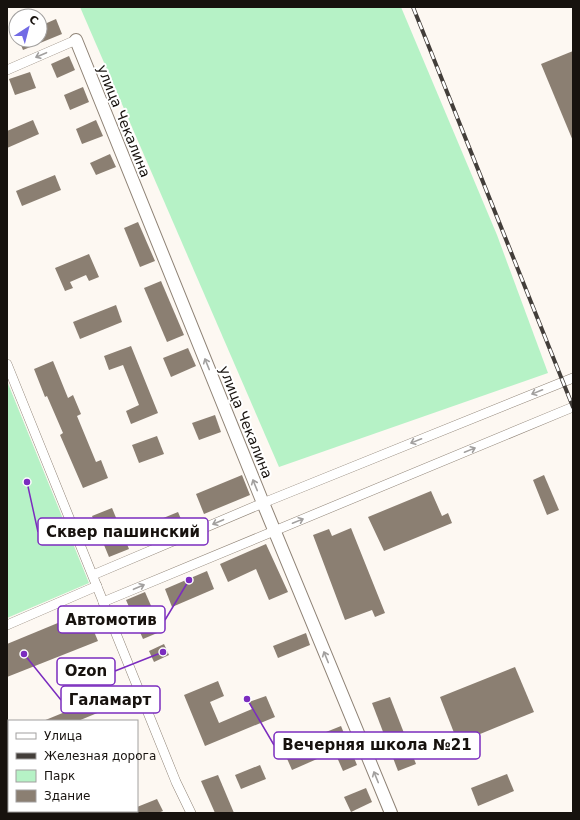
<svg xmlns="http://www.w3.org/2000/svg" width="580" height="820" font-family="'DejaVu Sans',sans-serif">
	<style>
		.green { fill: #b6f2c6 }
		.building { fill: #8b7f72 }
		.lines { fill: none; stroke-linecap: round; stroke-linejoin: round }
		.minor-casing { stroke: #8f8376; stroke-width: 10 }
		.secondary-casing { stroke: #8f8376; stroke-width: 14 }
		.minor { stroke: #fff; stroke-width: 9 }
		.secondary { stroke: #fff; stroke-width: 12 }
		.rail-casing { stroke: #433e3a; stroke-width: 4 }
		.rail { stroke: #fff; stroke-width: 2.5; stroke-dasharray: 8; stroke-linecap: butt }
		.oneway { stroke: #a2a09f }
		.labels { text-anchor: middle; stroke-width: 4; stroke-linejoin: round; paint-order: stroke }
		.street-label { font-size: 14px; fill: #17120e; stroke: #fff }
		.leader { fill: none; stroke: #7b2cbf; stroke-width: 1.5 }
		.callout-dot { fill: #7b2cbf; stroke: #fff; stroke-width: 1.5 }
		.callout { fill: #fff; stroke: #7b2cbf; stroke-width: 1.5 }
		.callout-label { font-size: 15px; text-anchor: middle; font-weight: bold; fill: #17120e }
	</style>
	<rect width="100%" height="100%" fill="#fdf8f2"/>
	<!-- green -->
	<g class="green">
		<path d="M80,7H401L497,235L548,373L279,467Z"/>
		<path d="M7,381L89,583L7,618Z"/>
	</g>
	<!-- building -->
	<g class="building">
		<path d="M56,19L62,34L23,50L19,40H40V26Z"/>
		<path d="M573,51V141L541,64Z"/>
		<path d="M69,56L75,70L57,78L51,64Z"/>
		<path d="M30,72L36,88L15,95L9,79Z"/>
		<path d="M83,87L89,102L70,110L64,95Z"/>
		<path d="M33,120L39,134L7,148V131Z"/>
		<path d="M96,120L103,136L82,144L76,129Z"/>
		<path d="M110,154L116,167L96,175L90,163Z"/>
		<path d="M55,175L61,190L22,206L16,191Z"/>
		<path d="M138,222L155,261L140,267L124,228Z"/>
		<path d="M89,254L99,277L89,281L86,275L70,282L73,288L65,291L55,268Z"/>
		<path d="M161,281L184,335L167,342L144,288Z"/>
		<path d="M116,305L122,322L80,339L73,322Z"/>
		<path d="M131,346L158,413L131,424L126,411L139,405L123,365L109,370L104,356Z"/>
		<path d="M188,348L196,366L171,377L163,358Z"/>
		<path d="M53,361L68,398L73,395L81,414L77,416L96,462L101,460L108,478L83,488L60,435L63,433L47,396L45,397L34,369Z"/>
		<path d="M215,415L221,432L199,440L192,423Z"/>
		<path d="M157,436L164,454L139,463L132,445Z"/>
		<path d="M242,475L250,495L204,514L196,494Z"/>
		<path d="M544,475L559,510L547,515L533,480Z"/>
		<path d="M431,491L442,516L448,513L452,523L384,551L368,517Z"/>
		<path d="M112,508L129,549L109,557L92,516Z"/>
		<path d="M178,512L184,526L145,542L139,528Z"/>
		<path d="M351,528L385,613L375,617L372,610L345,620L313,535L329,529L332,536Z"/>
		<path d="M266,544L288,592L269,600L256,569L228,582L220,564Z"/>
		<path d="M207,571L214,589L172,607L165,589Z"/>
		<path d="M145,592L162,631L143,639L126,600Z"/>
		<path d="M82,613L87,615L98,641L7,677V644Z"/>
		<path d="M306,633L310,645L278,658L273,646Z"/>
		<path d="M164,644L169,655L154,662L149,651Z"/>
		<path d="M515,667L534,712L458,743L440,697Z"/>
		<path d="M218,681L224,696L210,702L219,723L252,709L249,702L266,696L275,717L205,746L184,695Z"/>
		<path d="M114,692L119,704L78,721H43Z"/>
		<path d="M390,697L416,764L398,771L372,703Z"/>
		<path d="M341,726L357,765L343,771L326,732Z"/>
		<path d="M310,744L317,759L292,770L285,754Z"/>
		<path d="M260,765L266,779L241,789L235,775Z"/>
		<path d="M507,774L514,791L478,806L471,788Z"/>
		<path d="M218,775L234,813H215L201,781Z"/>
		<path d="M366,788L372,802L351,812L344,797Z"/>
		<path d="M157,799L163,811L158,813H137V807Z"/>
	</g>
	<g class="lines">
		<!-- minor casing -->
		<g class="minor-casing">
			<g id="minor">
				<path d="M7,70L76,40"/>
				<path d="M7,364L176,782L191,813"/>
				<path d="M93,575L263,503L573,378"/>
				<path d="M103,602L573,407"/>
				<path d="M7,625L97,586"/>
			</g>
		</g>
		<!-- secondary casing -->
		<g class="secondary-casing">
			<path id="secondary" d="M76,40L263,503L391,813"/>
		</g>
		<!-- minor -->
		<use href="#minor" class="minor"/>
		<!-- secondary -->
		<use href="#secondary" class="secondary"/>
		<!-- rail casing -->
		<g class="rail-casing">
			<path id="rail" d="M413,7L573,407"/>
		</g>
		<!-- rail -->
		<use href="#rail" class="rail"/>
	</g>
	<!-- one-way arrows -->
	<defs><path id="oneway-shaft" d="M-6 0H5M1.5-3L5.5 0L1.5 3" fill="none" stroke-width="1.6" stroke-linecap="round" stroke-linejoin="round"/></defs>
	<g class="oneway">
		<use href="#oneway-shaft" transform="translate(41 55) rotate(157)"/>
		<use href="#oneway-shaft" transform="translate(207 364) rotate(-112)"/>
		<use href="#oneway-shaft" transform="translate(537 392) rotate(158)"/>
		<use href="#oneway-shaft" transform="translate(416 441) rotate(158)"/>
		<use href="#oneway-shaft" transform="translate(470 450) rotate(-22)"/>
		<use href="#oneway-shaft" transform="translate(255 485) rotate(-112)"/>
		<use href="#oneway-shaft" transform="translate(298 521) rotate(-22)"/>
		<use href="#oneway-shaft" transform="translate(218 522) rotate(157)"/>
		<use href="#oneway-shaft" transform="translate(139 587) rotate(-23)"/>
		<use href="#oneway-shaft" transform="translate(326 657) rotate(-112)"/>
		<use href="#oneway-shaft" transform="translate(376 777) rotate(-112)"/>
	</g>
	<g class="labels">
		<!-- street labels -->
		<g class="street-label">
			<text transform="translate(124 121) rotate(68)" y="5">улица Чекалина</text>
			<text transform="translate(246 422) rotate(68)" y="5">улица Чекалина</text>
		</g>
	</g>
	<!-- callouts -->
	<path class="leader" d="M27 482L38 532M189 580L165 620M163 652L115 671M24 654L61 700M247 699L274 745"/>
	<g class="callout-dot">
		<circle cx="27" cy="482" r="4"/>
		<circle cx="189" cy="580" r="4"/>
		<circle cx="163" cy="652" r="4"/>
		<circle cx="24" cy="654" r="4"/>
		<circle cx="247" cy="699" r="4"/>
	</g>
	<g class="callout">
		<rect x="38" y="518" width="170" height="27" rx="4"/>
		<rect x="58" y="606" width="107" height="27" rx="4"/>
		<rect x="57" y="658" width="58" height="27" rx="4"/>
		<rect x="61" y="686" width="99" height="27" rx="4"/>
		<rect x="274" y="732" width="206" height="27" rx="4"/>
	</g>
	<g class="callout-label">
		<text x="123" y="537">Сквер пашинский</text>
		<text x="111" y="625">Автомотив</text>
		<text x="86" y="676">Ozon</text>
		<text x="110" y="705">Галамарт</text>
		<text x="377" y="750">Вечерняя школа №21</text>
	</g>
	<!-- border -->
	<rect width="580" height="820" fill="none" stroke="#17120e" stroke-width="16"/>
	<!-- legend -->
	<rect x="8" y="720" width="130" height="92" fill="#ffffff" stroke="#a2a09f"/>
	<rect x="16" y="733" width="20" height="6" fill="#ffffff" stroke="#a2a09f"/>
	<text x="44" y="740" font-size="12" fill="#17120e">Улица</text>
	<rect x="16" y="753" width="20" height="6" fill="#433e3a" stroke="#a2a09f"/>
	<text x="44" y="760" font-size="12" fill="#17120e">Железная дорога</text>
	<rect x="16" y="770" width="20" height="12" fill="#b6f2c6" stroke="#a2a09f"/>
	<text x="44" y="780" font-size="12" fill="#17120e">Парк</text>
	<rect x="16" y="790" width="20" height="12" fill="#8b7f72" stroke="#a2a09f"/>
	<text x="44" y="800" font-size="12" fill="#17120e">Здание</text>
	<!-- north arrow -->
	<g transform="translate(28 28) rotate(36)"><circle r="19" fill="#ffffff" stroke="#a2a09f"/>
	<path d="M0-3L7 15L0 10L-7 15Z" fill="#726be5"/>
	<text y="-6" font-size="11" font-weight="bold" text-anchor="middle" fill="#17120e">С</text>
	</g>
</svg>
